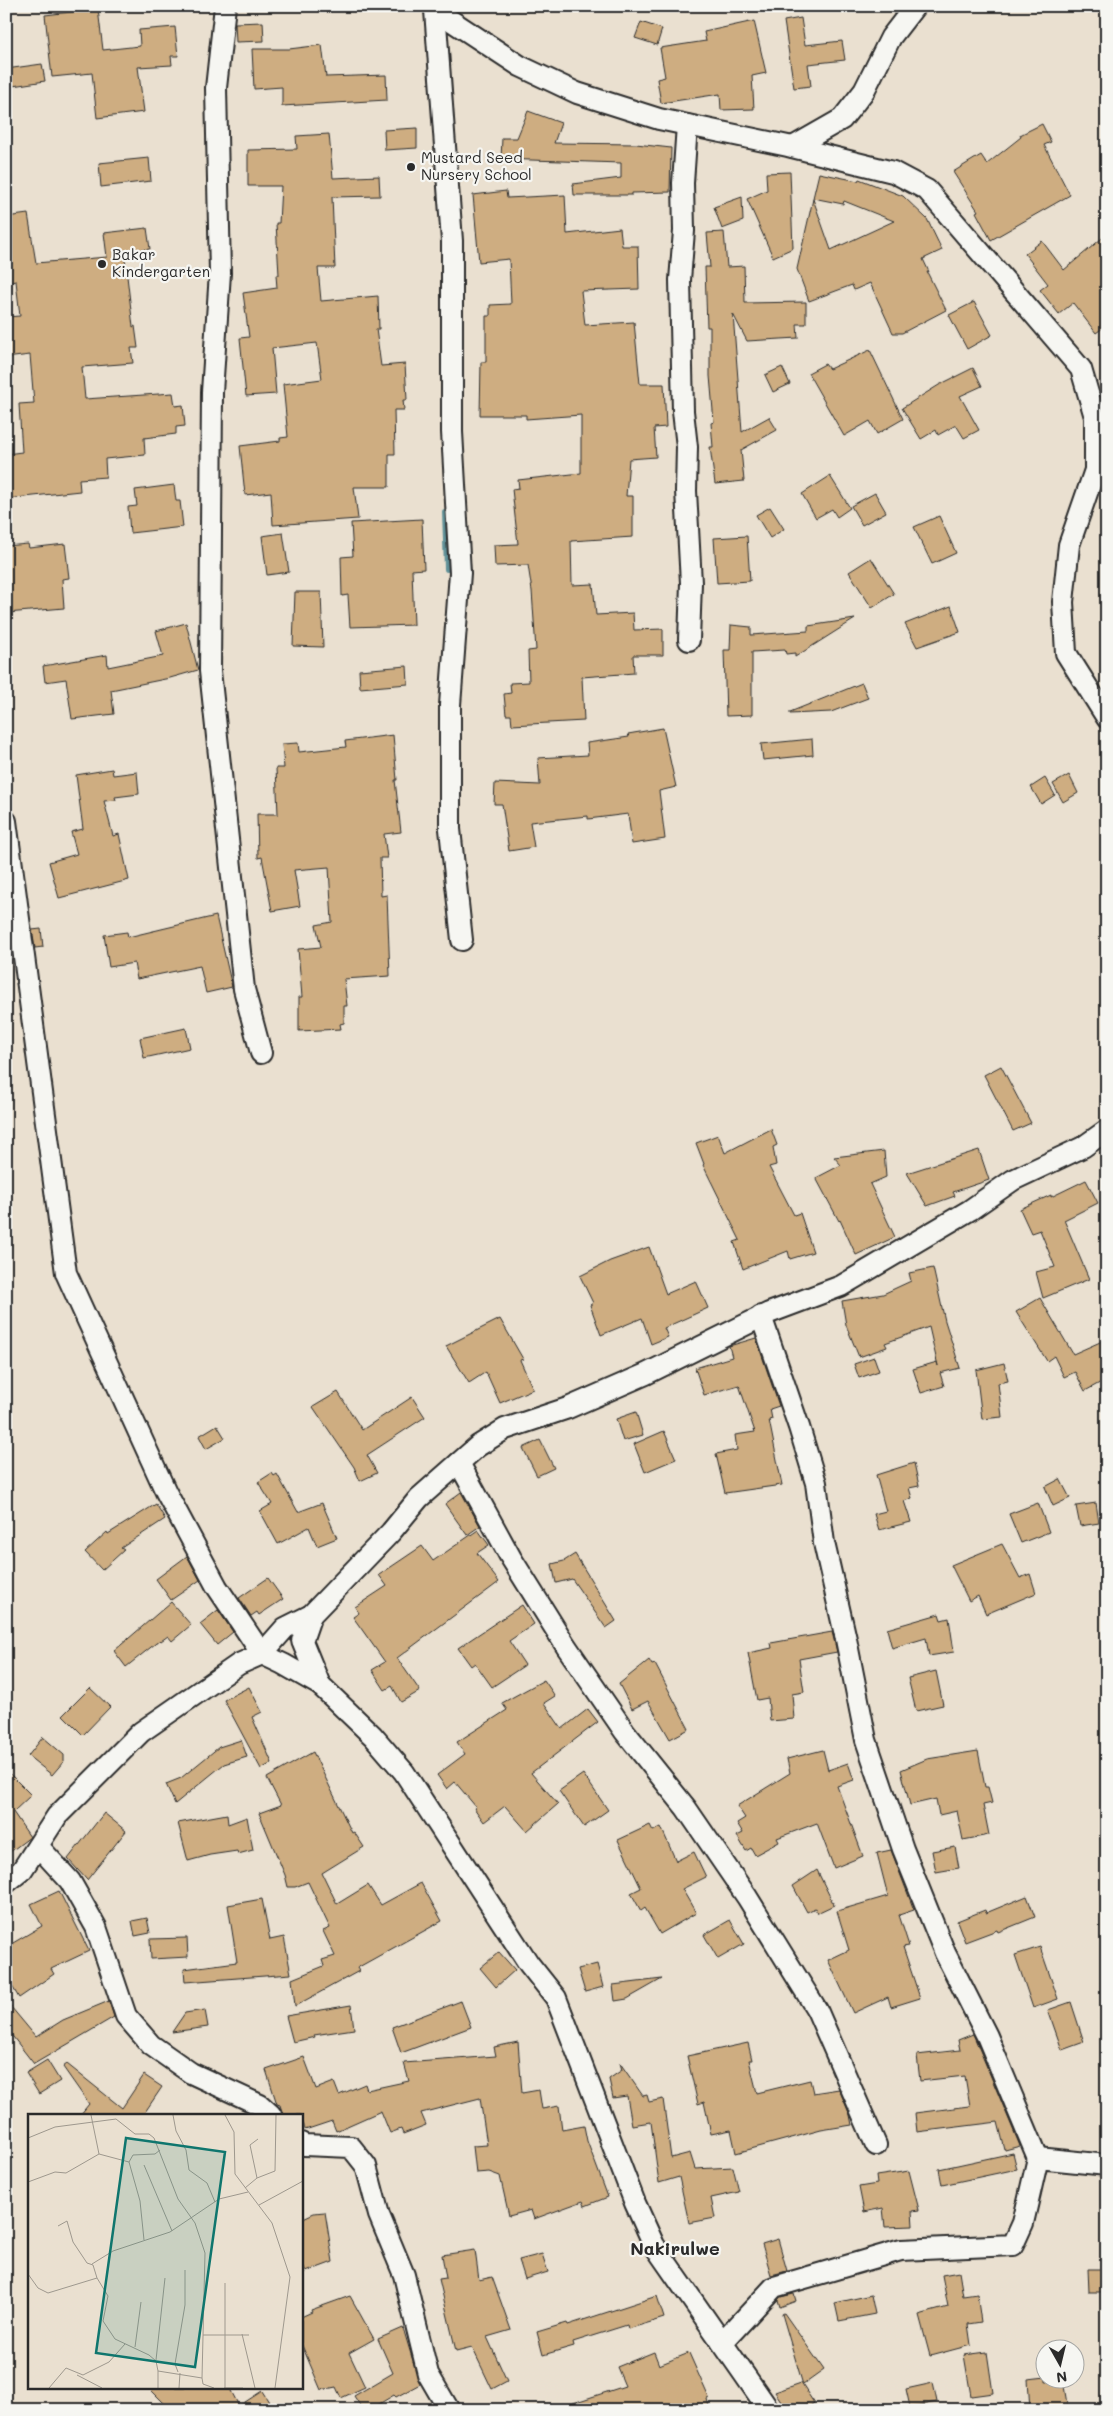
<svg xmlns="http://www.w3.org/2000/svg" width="1113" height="2416" font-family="Mali,sans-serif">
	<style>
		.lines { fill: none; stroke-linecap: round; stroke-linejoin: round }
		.stream { stroke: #619198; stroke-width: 6 }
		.building { fill: #cead81; stroke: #2b2b2b }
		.minor-casing { stroke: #2b2b2b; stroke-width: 24 }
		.minor { stroke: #f6f6f2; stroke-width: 20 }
		.poi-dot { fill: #2b2b2b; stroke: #f6f6f2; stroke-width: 2 }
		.labels { text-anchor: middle; stroke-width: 4.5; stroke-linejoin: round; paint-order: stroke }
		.poi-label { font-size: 15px; fill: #2b2b2b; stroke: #f6f6f2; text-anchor: start }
		.quarter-label { font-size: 18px; font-weight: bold; fill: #2b2b2b; stroke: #f6f6f2 }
		.inset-road { fill: none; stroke: #9e988e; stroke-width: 1 }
		.view { fill: #0f766e; fill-opacity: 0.15; stroke: #0f766e; stroke-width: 2.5 }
		.inset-edge { fill: none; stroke: #2b2b2b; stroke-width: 2.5 }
	</style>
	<rect width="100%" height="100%" fill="#eae0d0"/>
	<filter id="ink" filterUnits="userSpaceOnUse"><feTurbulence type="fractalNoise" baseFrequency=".02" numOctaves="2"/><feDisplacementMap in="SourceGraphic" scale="10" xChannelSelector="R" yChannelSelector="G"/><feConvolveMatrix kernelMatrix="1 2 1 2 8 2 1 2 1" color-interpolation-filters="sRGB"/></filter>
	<g filter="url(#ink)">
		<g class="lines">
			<!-- stream -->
			<path class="stream" d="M445,512L447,569"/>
		</g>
		<!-- building -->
		<g class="building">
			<path d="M98,9L103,50L140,46L139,30L175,27L178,56H171L172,65L138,67L144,112L97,118L92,73L52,77L45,15Z"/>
			<path d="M801,18L805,45L842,41L845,60L808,64L811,86L794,88L784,21Z"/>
			<path d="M754,21L766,73L752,76L754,109L721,110L720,94L661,103L657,79L665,77L660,48L706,41L704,32Z"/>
			<path d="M263,22L264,41L236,42L235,23Z"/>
			<path d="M641,22L662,29L657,45L635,38Z"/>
			<path d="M322,45L326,77L386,75L387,100L282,106V87L254,89L252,49H289Z"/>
			<path d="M42,64L45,81L6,87V69Z"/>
			<path d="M528,111L561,123L554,143L636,144L671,148L670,192L632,193V195H574L573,184L621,178V163L501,159L502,138H517Z"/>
			<path d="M1042,124L1051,142L1044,145L1070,195L991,240L976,212L978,211L953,172L981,155L987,164L1021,137L1020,135Z"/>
			<path d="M417,128V148L385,150L384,130Z"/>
			<path d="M329,134L333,178L379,176L380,196L332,197L335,268H318L321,301L378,296L379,329H376L381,366L405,364L407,400H403L404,410H394L395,454H389V487H354L358,519L273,525L271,492L245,495L240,446L280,441V438L288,437L283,384L322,379L317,343L272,348L276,394L246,396L240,338L249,337L243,293L277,288L276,275H279L276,223H279L281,186H248V150L297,149L296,136Z"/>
			<path d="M149,158L151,181L101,187L99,163Z"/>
			<path d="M790,172L793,248L773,257L747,199L767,190L766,173Z"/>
			<path d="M819,173L858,181L859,179L903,196L927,219L942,250L923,259L929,272H927L946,310L902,333H893L870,283L854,290L852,285L809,301L797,269L813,199L831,250L894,221L844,201L843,204L813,198Z"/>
			<path d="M506,191L507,198L565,195L567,234L620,228L622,246H638L639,289L581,291L585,325L634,322L640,384H664L666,427L654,428L656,457L629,459L626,496H633V537L571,541L572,585L593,584L596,615L633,613L634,630L663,629V655H633L634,673L582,677L584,721L512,725L511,715H506L504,694L511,693L510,683L529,682L528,651L536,650L532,591L528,565L495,566L494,545L518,544L512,489L519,488L518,480L581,473V415L526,419V415H480L481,362H486V316H490V305L511,304L509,259L479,262L473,195Z"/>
			<path d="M742,197L743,221L722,229L714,207Z"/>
			<path d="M28,214L36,263L107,257L104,233L147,228L150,249L124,251L133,327L135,326L138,348H131L133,363L82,367L85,399L173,393L175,406L183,405L185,426L176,427V434L144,438L145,455L105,459L106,477L79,479L80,491L6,499V454L22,452L19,404L34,403L30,355L6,358V317L20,316L16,281L10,282L6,261V217Z"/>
			<path d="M724,232L727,267L744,266L745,303L806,302V324H797L798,338L747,341L733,314L742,432L769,417L777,430L741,450L744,481L715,484L710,447H713L711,423L714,422L710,376V327H707L705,267H710L707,233Z"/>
			<path d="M1107,234V325L1096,333L1073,303L1059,314L1040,290L1048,284L1025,254L1042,241L1064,270Z"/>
			<path d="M974,302L992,335L967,349L949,315Z"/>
			<path d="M870,350L903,419L877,434L870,421L844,436L808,373L825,364L829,369Z"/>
			<path d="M782,367L790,384L773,392L765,375Z"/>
			<path d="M973,368L982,386L960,396L979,430L964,438L956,425L938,435L936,430L921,439L902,408L939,385Z"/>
			<path d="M830,476L850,508L837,517L832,509L816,518L802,494Z"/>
			<path d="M174,485L176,501H180L183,527L130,533L128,507L137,506L135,490Z"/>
			<path d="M875,493L886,512L862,525L851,506Z"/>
			<path d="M770,507L784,529L770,538L756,515Z"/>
			<path d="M939,516L956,553L932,564L914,527Z"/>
			<path d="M422,519L424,569L412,570L414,625L350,627L348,595L342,596L341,557L353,556L351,523Z"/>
			<path d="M283,533L289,572L267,575L262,536Z"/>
			<path d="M747,536L750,581L717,583L714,538Z"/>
			<path d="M28,544L29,548L65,544L69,578L62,579L64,608L7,613L6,546Z"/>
			<path d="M871,558L894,594L872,608L849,572Z"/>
			<path d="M295,592H321L323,647L293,646Z"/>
			<path d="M951,606L960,632L917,647L905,624Z"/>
			<path d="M855,619L795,657V653L786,654L785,650L752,652V715L726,716L724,650H730L731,625L751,627V635L808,631V626Z"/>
			<path d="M186,623L198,670L170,678L111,690L114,714L72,719L66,679L45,682L43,666L107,655L108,667L163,656L156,631Z"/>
			<path d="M407,666L408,684L360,688L359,670Z"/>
			<path d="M862,683L868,698L831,712L790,714V712Z"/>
			<path d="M663,728L676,787L659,791L665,839L632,844L628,814L588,819V816L530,822L534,847L509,851L502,804H494L495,783L540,785L538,758L588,755L587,743L629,737L628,734Z"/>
			<path d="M393,735L397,780H395L401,832L384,834L387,858H380L381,896L387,895L390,976L344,979L347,1006H344V1023L340,1024L341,1029L299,1031V997H302L298,949L321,947L316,925L332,922L329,867L294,870L300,906L272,911L262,857L258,858L257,814H278L276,768H284L282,744L298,743L299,752L346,747L345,741Z"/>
			<path d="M812,739L813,755L763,760L761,744Z"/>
			<path d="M112,769L113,775L137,772L139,794L115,797L116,800L104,801L113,836L119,834L129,880L59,898L49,862L77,854L71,832L83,829L76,775Z"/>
			<path d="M1069,775L1078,793L1063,802L1053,784Z"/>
			<path d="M1045,778L1055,795L1041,804L1031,787Z"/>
			<path d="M216,916L232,987L206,993L200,966L137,979L134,963L109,967L104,935L127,932L128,937Z"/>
			<path d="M41,929L43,947L35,948L32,930Z"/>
			<path d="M186,1028L190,1048L144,1058L140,1038Z"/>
			<path d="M1001,1066L1031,1123L1013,1131L984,1075Z"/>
			<path d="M771,1129L777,1145L773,1147L776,1165L769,1167L794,1215L800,1213L813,1252L790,1259L788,1251L743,1269L734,1242L740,1240L703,1165L704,1164L696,1143L718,1135L725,1153Z"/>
			<path d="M979,1150L989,1180L953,1192L955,1196L927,1206L907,1173Z"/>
			<path d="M884,1151L886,1177L870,1184L895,1237L856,1255L840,1220L839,1221L816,1178L841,1165L834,1157Z"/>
			<path d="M1086,1180L1098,1203L1064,1220L1089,1279L1043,1298L1036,1272L1055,1267L1040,1230L1031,1233L1020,1209L1051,1195V1197Z"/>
			<path d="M649,1247L666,1294L696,1281L708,1308L664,1328L668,1337L651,1344L642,1318L601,1335L590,1305L593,1303L580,1276L610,1261Z"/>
			<path d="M933,1268L945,1321L960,1368L940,1373L944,1386L921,1393L913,1369L937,1362L938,1366L929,1327L885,1343L887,1347L859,1357L846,1325L842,1301L883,1294L911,1281L909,1273Z"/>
			<path d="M1040,1298L1073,1354L1107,1339V1379L1085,1391L1075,1372L1064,1377L1054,1356L1047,1361L1016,1312Z"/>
			<path d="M500,1319L523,1359L520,1360L533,1389L500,1403L486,1372L469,1383L446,1346Z"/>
			<path d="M756,1338L779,1406L770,1409L772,1419L769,1420L782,1485L725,1493L716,1454L737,1450L735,1435L755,1432L739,1385L704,1395L695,1368L732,1357L729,1346Z"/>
			<path d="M874,1357L879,1371L859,1378L854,1364Z"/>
			<path d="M1004,1363L1008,1381L998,1383L1002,1417L982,1419L976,1370Z"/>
			<path d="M338,1392L362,1430L412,1397L425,1417L367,1455L377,1473L360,1481L354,1467L313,1407Z"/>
			<path d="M636,1412L643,1435L623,1441L616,1419Z"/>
			<path d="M217,1425L225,1438L206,1449L199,1436Z"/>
			<path d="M664,1431L676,1459L645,1472L634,1444Z"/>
			<path d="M540,1440L554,1468L537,1476L523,1448Z"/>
			<path d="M914,1463L919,1486L909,1488L912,1498L904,1501L911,1522L879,1530L874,1514L886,1511L876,1475Z"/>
			<path d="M272,1473L274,1476L277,1474L298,1512L322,1503L337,1538L317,1546L309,1527L278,1544L260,1511L272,1504L258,1482Z"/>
			<path d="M1060,1479L1070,1498L1053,1506L1045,1487Z"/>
			<path d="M461,1492L480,1526L467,1535L445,1504Z"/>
			<path d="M1038,1503L1049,1532L1021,1543L1009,1514Z"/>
			<path d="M1096,1503L1099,1523L1080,1526L1076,1506Z"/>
			<path d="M156,1504L165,1519L121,1548L124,1550L102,1570L85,1552L107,1532L108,1534Z"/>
			<path d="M478,1530L489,1545L477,1553L499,1582L397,1658L420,1691L401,1702L392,1686L385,1690L372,1670L385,1662L353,1617L359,1613L355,1607L387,1586L379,1575L422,1546L433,1561Z"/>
			<path d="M1002,1544L1020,1578L1030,1574L1036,1593L986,1614L978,1596L969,1601L951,1565Z"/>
			<path d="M575,1554L616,1621L606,1628L572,1579L556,1583L552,1564L564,1561Z"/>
			<path d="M187,1556L200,1580L171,1600L156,1579Z"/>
			<path d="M268,1578L283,1599L259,1615L257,1612L251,1616L239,1598Z"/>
			<path d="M171,1602L191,1625L172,1641L168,1636L161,1641L160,1640L126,1667L114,1651Z"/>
			<path d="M522,1605L534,1624L509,1641L525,1665L492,1687L475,1663L471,1666L458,1648Z"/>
			<path d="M218,1610L233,1632L217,1645L200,1624Z"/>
			<path d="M939,1614L941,1620L949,1618L954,1652L929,1656L926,1638L892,1648L887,1629Z"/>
			<path d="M832,1632L837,1652L799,1659L804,1692L792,1694L794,1719L770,1721L768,1698L757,1700L748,1653L772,1648L771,1643Z"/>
			<path d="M649,1660L652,1665L655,1664L689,1729L670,1739L648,1701L632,1709L619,1684Z"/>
			<path d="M936,1671L943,1705L916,1711L908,1678Z"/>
			<path d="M544,1680L555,1696L544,1703L562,1729L588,1709L598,1722L531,1773L558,1804L527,1831L505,1806L484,1822L474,1808L476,1807L455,1782L447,1789L437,1775L465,1754L457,1742L507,1710L502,1703Z"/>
			<path d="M249,1687L262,1712L252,1717L272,1763L261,1769L224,1700Z"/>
			<path d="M90,1688L110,1707L83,1735L63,1715Z"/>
			<path d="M43,1737L64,1755V1761L52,1775L28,1756Z"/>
			<path d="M241,1740L247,1757L224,1764L175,1804L166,1784L181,1778L219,1747Z"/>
			<path d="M823,1750L828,1770L848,1763L854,1780L837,1786L863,1856L834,1868L817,1823L777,1838L779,1842L755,1855L751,1848L746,1851L737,1836L743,1833L737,1823L745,1818L737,1806L790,1773L787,1759Z"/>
			<path d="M978,1751L985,1787H988L992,1803L983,1805L989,1835L963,1840L957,1811L939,1815L936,1799L910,1805L901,1770L927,1759Z"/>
			<path d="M313,1752L352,1833L354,1832L364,1847L322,1873L337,1904L368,1885L381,1905L421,1883L442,1921L357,1968L359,1971L295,2006L292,1979L324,1966L322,1960L335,1956L323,1931L330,1928L308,1882L295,1887H288L285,1875L259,1813L281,1805L267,1778Z"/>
			<path d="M6,1770L31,1795L13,1812L30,1837L6,1855Z"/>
			<path d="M583,1774L608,1810L584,1827L559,1791Z"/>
			<path d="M104,1813L126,1831L87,1880L68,1859Z"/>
			<path d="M227,1814L228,1824L247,1817L253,1850L238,1854L237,1851L210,1855L188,1861L178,1823Z"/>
			<path d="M650,1825L653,1831L661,1827L676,1861L694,1852L706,1877L682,1889L696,1913L660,1934L645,1908L641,1911L631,1893L641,1888L618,1840Z"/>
			<path d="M955,1847L959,1868L936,1872L932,1851Z"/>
			<path d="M891,1850L914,1910L899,1915L909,1946L903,1947L920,1998L891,2007L888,1997L853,2013L828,1960L849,1950L837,1911L888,1896L877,1853Z"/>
			<path d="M817,1870L834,1905L817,1913L815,1908L807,1912L793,1886Z"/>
			<path d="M59,1891L89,1951L51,1969L54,1974L19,1998L6,1976V1947L42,1926L31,1904Z"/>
			<path d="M1027,1896L1035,1917L998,1932L997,1930L965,1942L957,1921L985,1910L986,1913Z"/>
			<path d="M262,1899L270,1940L284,1937L291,1974L185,1982L184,1969L237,1962L228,1905Z"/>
			<path d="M147,1918L150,1933L135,1936L132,1921Z"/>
			<path d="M730,1920L744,1944L718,1959L704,1935Z"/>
			<path d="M187,1938L188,1957L151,1959L150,1939Z"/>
			<path d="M1040,1947L1058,1999L1033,2008L1015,1955Z"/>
			<path d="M499,1952L515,1970L496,1987L480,1968Z"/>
			<path d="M597,1964L603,1987L585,1992L578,1969Z"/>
			<path d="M662,1979L627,1999L615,2001L613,1985Z"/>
			<path d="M6,2001L36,2037L63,2020L109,2001L114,2017L34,2064L6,2028Z"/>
			<path d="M461,2001L471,2027L401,2053L392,2027Z"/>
			<path d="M1071,2002L1084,2042L1062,2050L1048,2010Z"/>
			<path d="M351,2005L354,2029L314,2035L315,2037L293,2042L286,2016Z"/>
			<path d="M205,2010L208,2027L172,2032L185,2013Z"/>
			<path d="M973,2034L976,2041L1020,2146L1005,2150L998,2122L917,2132L915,2113L970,2106L965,2076L920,2081L917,2055L960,2050L958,2040Z"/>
			<path d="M518,2042L522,2093L539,2090L542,2109L559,2106L562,2130L584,2126L587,2141L608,2197L585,2206L583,2201L534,2219L531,2210L509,2216L500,2176L489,2172L476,2173L473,2146L487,2145L480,2098L421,2113L426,2125L403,2134L401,2129L390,2133L381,2111L336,2131L332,2121L305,2130L301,2115H283L280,2105L277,2104L266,2070L304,2057L316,2089L334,2082L339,2095L365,2084L367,2090L409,2081L404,2063L496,2056L494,2047Z"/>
			<path d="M748,2043L752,2060H749L757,2093L810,2080L813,2093L839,2089L850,2115L852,2125L821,2130L736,2153L731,2130L711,2134L704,2102L698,2104L687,2056Z"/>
			<path d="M47,2060L60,2081L39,2094L26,2073Z"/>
			<path d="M620,2063L643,2096L647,2095L649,2102L663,2099L671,2158L690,2153L695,2169L733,2167L739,2192L711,2198L715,2218L689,2223L679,2177L659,2183L651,2122L632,2125L627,2096L613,2098L609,2079L622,2070Z"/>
			<path d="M67,2064L122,2108L144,2075L162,2087L143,2115H80L89,2104L63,2067Z"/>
			<path d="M1013,2153L1017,2169L942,2185L939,2169Z"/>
			<path d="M909,2171L919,2210L912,2211L913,2226L885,2227L883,2208L864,2212L859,2187L877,2184L876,2176Z"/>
			<path d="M325,2212L333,2262L306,2272L301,2260V2219L314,2213Z"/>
			<path d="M778,2239L787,2271L771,2275L762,2244Z"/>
			<path d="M475,2250L479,2280L492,2277L511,2330L487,2337L507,2381L492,2389L472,2347L456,2351L439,2279L446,2278L442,2255Z"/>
			<path d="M542,2254L548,2272L525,2279L519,2260Z"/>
			<path d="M1088,2269H1107V2292H1089Z"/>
			<path d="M959,2272L963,2296L977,2294L981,2322L968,2324L971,2345L930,2356L919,2315L948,2307L942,2275Z"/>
			<path d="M794,2294L796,2301L780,2307L778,2300L780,2297Z"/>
			<path d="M871,2295L875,2314L839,2321L835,2303Z"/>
			<path d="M350,2296L374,2339L349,2353L365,2387L341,2398L336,2387L321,2390L301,2343V2317L312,2312L311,2310Z"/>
			<path d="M657,2296L664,2318L628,2329L627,2325L573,2342L574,2346L543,2355L537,2332L567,2323L568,2325Z"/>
			<path d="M784,2313L824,2370L803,2385L782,2314Z"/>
			<path d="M403,2328L420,2384L396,2397L394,2395L369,2410H363L354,2396L393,2373L378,2339Z"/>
			<path d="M654,2352L659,2365L689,2353L709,2398L707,2399L710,2410H562L561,2407L625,2386L617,2367Z"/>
			<path d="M987,2352L993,2393L971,2396L964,2355Z"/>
			<path d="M1046,2377V2382L1063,2380L1068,2410H1030L1028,2379Z"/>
			<path d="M801,2383L814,2403L804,2410H787L775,2392Z"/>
			<path d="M933,2383L937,2402L910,2407L906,2389Z"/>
			<path d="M148,2387H229L239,2406L262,2391L274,2410H171Z"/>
		</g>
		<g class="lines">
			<!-- minor casing -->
			<g class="minor-casing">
				<g id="minor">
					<path d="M225,6L216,88L220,273L212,392L210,671L244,989L261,1053"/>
					<path d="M434,6L435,10L520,66L577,93L659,119L788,146L893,172L927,190L1081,369L1095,417V470L1069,545L1063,602L1066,653L1107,718"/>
					<path d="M435,10L452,241V432L460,573L450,705V829L462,940"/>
					<path d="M687,125L683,183L684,231L680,280L683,411L687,447L686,491L691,583L689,640"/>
					<path d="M793,147L842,119L864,91L891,37L915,6"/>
					<path d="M6,821L66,1273L166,1492L217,1587L262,1654L283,1664L320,1685L373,1736L404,1772L529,1964L556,1998L635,2203L654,2245L769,2410"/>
					<path d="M761,1316L799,1427L816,1483L824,1543L846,1639L866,1740L903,1849L945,1953L987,2036L1038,2158"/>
					<path d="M459,1463L511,1558L566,1646L625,1732L686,1808L747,1897L817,2010L876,2145"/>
					<path d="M311,1615L302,1641L320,1685"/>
					<path d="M38,1846L70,1881L96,1927L126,2016L151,2045L191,2073L260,2105L271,2115"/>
					<path d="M6,1883L22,1870L57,1816L141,1732L239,1664L262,1654L285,1628L311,1615L391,1532L419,1498L478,1446L505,1429L568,1408L646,1374L769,1313L841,1286L970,1210L1013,1180L1083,1147L1107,1130"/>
					<path d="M301,2143L304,2145L351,2147L366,2166L379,2215L404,2275L428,2374L449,2410"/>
					<path d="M722,2343L774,2287L901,2250L1013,2245L1023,2223L1038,2158L1107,2165"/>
				</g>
			</g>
			<!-- minor -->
			<use href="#minor" class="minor"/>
		</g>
	</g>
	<!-- markers -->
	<g class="poi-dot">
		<circle cx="411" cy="167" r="5"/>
		<circle cx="102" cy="264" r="5"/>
	</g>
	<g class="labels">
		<!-- poi labels -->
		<g class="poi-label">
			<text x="421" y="163">Mustard Seed<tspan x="421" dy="17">Nursery School</tspan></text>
			<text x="112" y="260">Bakar<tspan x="112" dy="17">Kindergarten</tspan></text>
		</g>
		<!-- quarter labels -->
		<g class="quarter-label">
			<text x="675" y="2255">Nakirulwe</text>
		</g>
	</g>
	<!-- overview -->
	<g transform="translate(28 2114)">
		<rect width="275" height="275" fill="#eae0d0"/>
		<path class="inset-road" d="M63,1L71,40M145,1L148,17L158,36L161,56L179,69L187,88M197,1L206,18L207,60L244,109L262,163L247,274M0,24L27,13L88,5L107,20H121L126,24L150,85L167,109L177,139L174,264M101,48L112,87L116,126M116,51L144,117M229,64L222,31L230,25M0,68L27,58L38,59L71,40L101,48L105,41L127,40L132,36M217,74L229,64L247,57L248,1M231,91L275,67M30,112L39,107L45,128L59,149L65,151L69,164M64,150L85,137L142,118L191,85L220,78M0,160L10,174L20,179L69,164L80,182L75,207L87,225L121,241L128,247L130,257L174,264L175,270L186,274M214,220L227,274M175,221H221M107,233L113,188M128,246L137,164M130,257V274M150,258L147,250L157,191V156M49,261L74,274M21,274L38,254L55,261L81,248L97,230M151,274L152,259M196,274H215M197,274V169"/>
		<path class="view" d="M98,24L197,38L167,253L68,239Z"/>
		<rect width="275" height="275" class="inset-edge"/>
	</g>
	<!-- margin -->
	<rect width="1113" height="2416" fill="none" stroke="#f6f6f2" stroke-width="25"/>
	<rect x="12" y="12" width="1088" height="2391" fill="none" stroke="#2b2b2b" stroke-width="2" filter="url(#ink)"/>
	<!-- north arrow -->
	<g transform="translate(1060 2364) rotate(172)"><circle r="24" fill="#f6f6f2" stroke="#a5a5a2"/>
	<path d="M0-4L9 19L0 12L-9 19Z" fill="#2b2b2b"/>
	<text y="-8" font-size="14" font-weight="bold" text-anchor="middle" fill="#2b2b2b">N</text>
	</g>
</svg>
